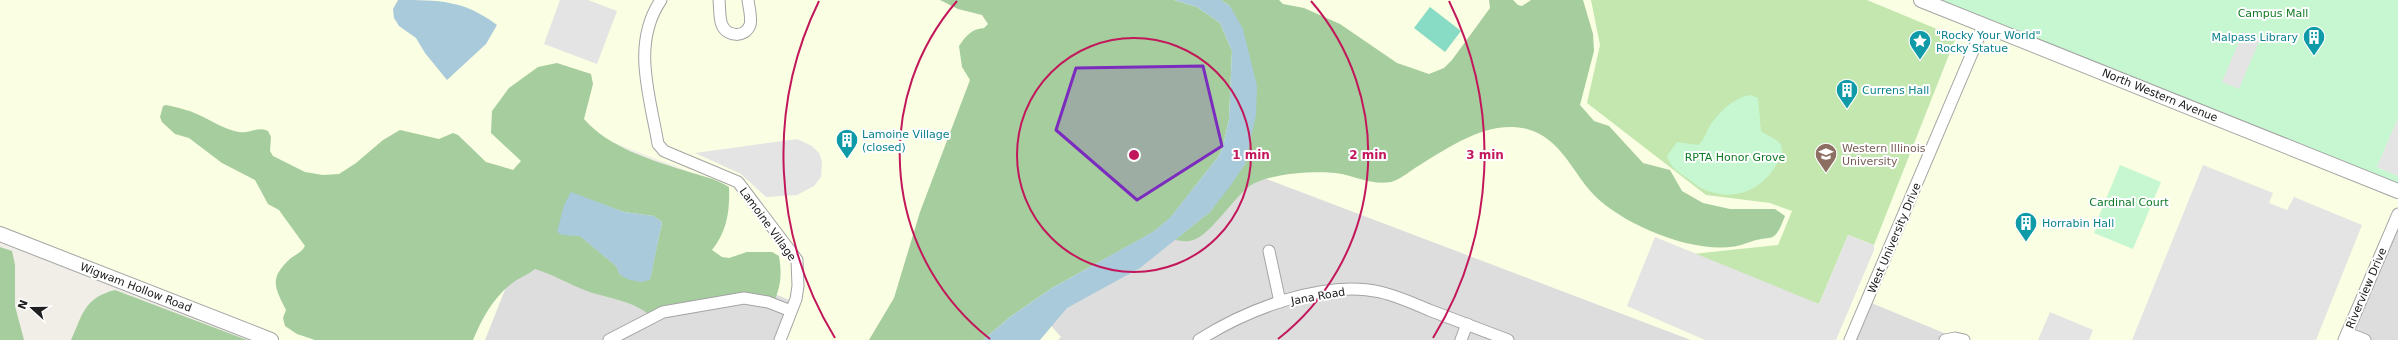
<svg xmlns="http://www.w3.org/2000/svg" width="2398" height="340" font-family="'DejaVu Sans',sans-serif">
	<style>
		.residential { fill: #dedddd }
		.education { fill: #fafee2 }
		.grass { fill: #c4e7af }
		.forest { fill: #a6cd9d; fill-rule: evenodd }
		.park { fill: #c6f7d0 }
		.pitch { fill: #88dbc5 }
		.parking { fill: #e4e4e4 }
		.water { fill: #a9cadb }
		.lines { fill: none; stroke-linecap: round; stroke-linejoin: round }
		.minor-casing { stroke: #a4a4a4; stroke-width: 13 }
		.tertiary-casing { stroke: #a4a4a4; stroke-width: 16 }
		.minor { stroke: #fff; stroke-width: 11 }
		.tertiary { stroke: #fff; stroke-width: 14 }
		.marked { fill: #7b2cbf; fill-opacity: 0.2; stroke: #7b2cbf; stroke-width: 3; stroke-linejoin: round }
		.ring { fill: none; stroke: #c2185b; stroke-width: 2 }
		.labels { text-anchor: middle; stroke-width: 4; stroke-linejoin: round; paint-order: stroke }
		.park-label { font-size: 11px; fill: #117a26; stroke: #fff }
		.culture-label { font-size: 11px; fill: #0d838f; stroke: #fff; text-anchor: start }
		.street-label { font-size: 11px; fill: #202020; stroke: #fff }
		.education-label { font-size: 11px; fill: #785e54; stroke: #fff; text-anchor: start }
		.centre { fill: #c2185b; stroke: #fff; stroke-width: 2 }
		.ring-label { font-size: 12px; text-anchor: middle; font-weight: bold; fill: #c2185b; stroke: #fff; stroke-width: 4; stroke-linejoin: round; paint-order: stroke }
	</style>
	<rect width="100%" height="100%" fill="#f0eee6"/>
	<!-- residential -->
	<g class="residential">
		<path d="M960,63L1691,340H856Z"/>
		<path d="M323,172L798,273L780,340H272Z"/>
		<path d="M2398,214V340H2344Z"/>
		<path d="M1867,301L1961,340H1850Z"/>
	</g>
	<!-- education -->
	<path class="education" d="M0,0H2398V214L2344,340H1961L1867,301L1850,340H1691L1225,163L1038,311L1061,337L1058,340H780L794,302L755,286L681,300L727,186L570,126L485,340H272L0,234Z"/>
	<!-- grass -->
	<path class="grass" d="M1591,0H1867L1956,37L1874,245L1848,235L1819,304L1683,255L1778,245L1792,211L1770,203L1706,195L1587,103L1600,45Z"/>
	<!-- forest -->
	<g class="forest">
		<path d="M940,0H1174L1197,7L1220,23L1232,51L1229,119L1223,147L1218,157L1170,218L1153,232L1052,288L1010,317L983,340H869L894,298L920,212L970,80L962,67L959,46C966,36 971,29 984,28L988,24L982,15L958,9Z"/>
		<path d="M1221,0H1279L1283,4L1304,8L1340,24L1397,63L1429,74L1444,68L1452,60L1490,8L1489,0H1513L1518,5L1522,6L1531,0H1583L1593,34L1594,51L1580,105L1594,121L1609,126L1643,163L1670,170L1682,191L1703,203L1730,209H1775L1785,216C1773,247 1773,233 1747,243C1705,260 1624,226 1594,195C1572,172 1561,138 1527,129C1487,119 1448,148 1415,168C1409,172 1399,180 1391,182C1373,185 1359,178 1342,174C1320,170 1271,173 1251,185C1234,196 1208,240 1189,241C1184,242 1179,240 1175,240L1210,212L1245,164L1230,6Z"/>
		<path d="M557,63L591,74L593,84L584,119C608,147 651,160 686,171C701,176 715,178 729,187C730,211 727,231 712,250L722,257L729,258L747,252H772L779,256C782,275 781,286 773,304L756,299L652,317C633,300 610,299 587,291C568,284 555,275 535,269C528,275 518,278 511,284C493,298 482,319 473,340H315L297,334L285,326L283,318L286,310C274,286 269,278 291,258C295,255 300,253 303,249L305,246L279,210L268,204L255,180L222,163L189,138L175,134L162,122L160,117L163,106L166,105C176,107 189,110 199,115C212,121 224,129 239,132C251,134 257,126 268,131L271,137L270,151L273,156L305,172L323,175L339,174L356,163L383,140L400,130L439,139L453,133L458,135L486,162L513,170L521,161L491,133L492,111L509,88L538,67ZM571,193L624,212L654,216L662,222L650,280L620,275L616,266L580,236L574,235Z"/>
		<path d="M0,247L12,251L15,265V306L24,340H0Z"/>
		<path d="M115,290L247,340H71C83,314 84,298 115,290Z"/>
	</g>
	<!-- park -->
	<g class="park">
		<path d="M1922,0H2398V118L2377,167L2398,176V191Z"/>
		<path d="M1750,95L1758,98L1761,131C1767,136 1778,139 1781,145C1784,152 1779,160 1776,165C1762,190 1735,201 1708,191C1699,188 1694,183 1687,178C1678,172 1670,167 1667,156L1677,142L1698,145C1705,140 1706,131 1711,124C1720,111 1734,98 1750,95Z"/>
		<path d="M2120,165L2161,182L2133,249L2094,233L2099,222L2097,221Z"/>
	</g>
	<!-- pitch -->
	<path class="pitch" d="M1430,7L1461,31L1445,52L1414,28Z"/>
	<!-- parking -->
	<g class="parking">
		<path d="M560,0H588L617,11L597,64L544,44Z"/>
		<path d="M2243,32L2260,39L2239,89L2222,82Z"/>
		<path d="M2398,118V176L2377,167Z"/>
		<path d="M797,139L812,146L819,153L822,161L821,177L814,186L797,195L766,197L741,174L695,153Z"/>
		<path d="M2203,165L2273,193L2269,203L2287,210L2294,197L2362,225L2316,340H2132Z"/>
		<path d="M1848,235L1874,245V250L1836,340H1705L1627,306L1655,237L1819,304Z"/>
		<path d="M2050,312L2093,330L2089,340H2038Z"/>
	</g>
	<!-- water -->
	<g class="water">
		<path d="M398,0C439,0 464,0 497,25L486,44L447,80L425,53L416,38L399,26L394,18L393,9Z"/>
		<path d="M1174,0H1221L1230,6L1243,29L1257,86L1256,115L1245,164L1231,185L1210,212L1140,268L1067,308L1040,340H983L1010,317L1052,288L1153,232L1170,218L1218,157L1223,147L1229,119L1232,51L1220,23L1197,7Z"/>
		<path d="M571,192L624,212L654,216L662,222L650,280L641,282L630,280L620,275L616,266L580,236L562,235L557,232L564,205Z"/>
	</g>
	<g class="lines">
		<!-- minor casing -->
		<g class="minor-casing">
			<g id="minor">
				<path d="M661,0C631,44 650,96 658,144L664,151L738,182L797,260L798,286L796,299L780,340"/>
				<path d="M719,0C720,8 719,18 722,25C727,37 745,38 750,25C752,18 749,8 748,0"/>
				<path d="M1269,251L1280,302"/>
				<path d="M2347,333L2365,340"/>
				<path d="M609,340L663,312L744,298L768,302L791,311"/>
				<path d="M1199,340C1246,310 1324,279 1380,292C1397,296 1413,303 1429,310C1456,320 1482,330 1508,340"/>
				<path d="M1461,340L1467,324"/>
				<path d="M1850,340L1984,25"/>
				<path d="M1945,340L1955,338L1964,340"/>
				<path d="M2344,340L2398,214"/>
			</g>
		</g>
		<!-- tertiary casing -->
		<g class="tertiary-casing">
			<g id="tertiary">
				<path d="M1921,0L2398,191"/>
				<path d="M0,234L271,340"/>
			</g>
		</g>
		<!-- minor -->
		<use href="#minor" class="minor"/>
		<!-- tertiary -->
		<use href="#tertiary" class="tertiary"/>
	</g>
	<!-- marked area -->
	<path class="marked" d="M1203,66L1222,146L1137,200L1056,130L1076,68Z"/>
	<!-- distance rings -->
	<g class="ring">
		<circle cx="1134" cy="155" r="117"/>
		<path d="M990 339A234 234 0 0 1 957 1M1311 1A234 234 0 0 1 1278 339"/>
		<path d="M835 338A351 351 0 0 1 819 1M1449 1A351 351 0 0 1 1433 338"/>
	</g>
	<!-- icons -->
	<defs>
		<g id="building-pin" transform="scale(1.15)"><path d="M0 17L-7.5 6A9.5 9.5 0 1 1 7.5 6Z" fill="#0f9aa8" stroke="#fff"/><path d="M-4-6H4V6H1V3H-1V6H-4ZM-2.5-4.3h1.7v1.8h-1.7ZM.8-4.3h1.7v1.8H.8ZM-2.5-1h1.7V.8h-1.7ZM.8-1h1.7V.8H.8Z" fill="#fff"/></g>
		<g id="sight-pin" transform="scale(1.15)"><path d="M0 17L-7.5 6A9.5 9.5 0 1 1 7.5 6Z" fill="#0f9aa8" stroke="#fff"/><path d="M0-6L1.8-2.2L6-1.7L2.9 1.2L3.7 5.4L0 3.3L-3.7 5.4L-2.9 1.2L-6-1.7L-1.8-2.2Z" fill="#fff"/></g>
		<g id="university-pin" transform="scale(1.15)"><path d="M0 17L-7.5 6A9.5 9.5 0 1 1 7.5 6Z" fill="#8d6e63" stroke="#fff"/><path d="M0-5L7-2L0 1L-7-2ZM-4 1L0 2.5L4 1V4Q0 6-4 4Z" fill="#fff"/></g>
	</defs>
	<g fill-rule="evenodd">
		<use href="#building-pin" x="2314" y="37"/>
		<use href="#sight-pin" x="1920" y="41"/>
		<use href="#building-pin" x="1847" y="90"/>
		<use href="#building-pin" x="847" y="140"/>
		<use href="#university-pin" x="1826" y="154"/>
		<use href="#building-pin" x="2026" y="223"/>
	</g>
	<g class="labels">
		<!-- park labels -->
		<g class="park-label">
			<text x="2273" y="17">Campus Mall</text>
			<text x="1735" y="161">RPTA Honor Grove</text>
			<text x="2129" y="206">Cardinal Court</text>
		</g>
		<!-- culture labels -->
		<g class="culture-label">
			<text x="1936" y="39">"Rocky Your World"<tspan x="1936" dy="13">Rocky Statue</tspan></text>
			<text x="2298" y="41" text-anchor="end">Malpass Library</text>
			<text x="1862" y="94">Currens Hall</text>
			<text x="862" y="138">Lamoine Village<tspan x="862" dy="13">(closed)</tspan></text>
			<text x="2042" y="227">Horrabin Hall</text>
		</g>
		<!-- street labels -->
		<g class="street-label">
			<text transform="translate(2160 95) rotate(22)" y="4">North Western Avenue</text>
			<text transform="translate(768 224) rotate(54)" y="4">Lamoine Village</text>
			<text transform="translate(1894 238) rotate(-67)" y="4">West University Drive</text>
			<text transform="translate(136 287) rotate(21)" y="4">Wigwam Hollow Road</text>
			<text transform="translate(2366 288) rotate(-67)" y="4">Riverview Drive</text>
			<text transform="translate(1318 296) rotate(-10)" y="4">Jana Road</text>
		</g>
		<!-- education labels -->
		<g class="education-label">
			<text x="1842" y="152">Western Illinois<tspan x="1842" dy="13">University</tspan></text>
		</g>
	</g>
	<circle cx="1134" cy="155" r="6" class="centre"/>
	<g class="ring-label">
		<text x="1251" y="159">1 min</text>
		<text x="1368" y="159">2 min</text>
		<text x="1485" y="159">3 min</text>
	</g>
	<!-- north arrow -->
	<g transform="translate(32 308) rotate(291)" stroke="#ffffff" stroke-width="3" paint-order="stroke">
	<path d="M0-3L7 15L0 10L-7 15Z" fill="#202020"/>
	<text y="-6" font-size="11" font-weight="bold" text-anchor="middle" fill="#202020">N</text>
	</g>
</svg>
